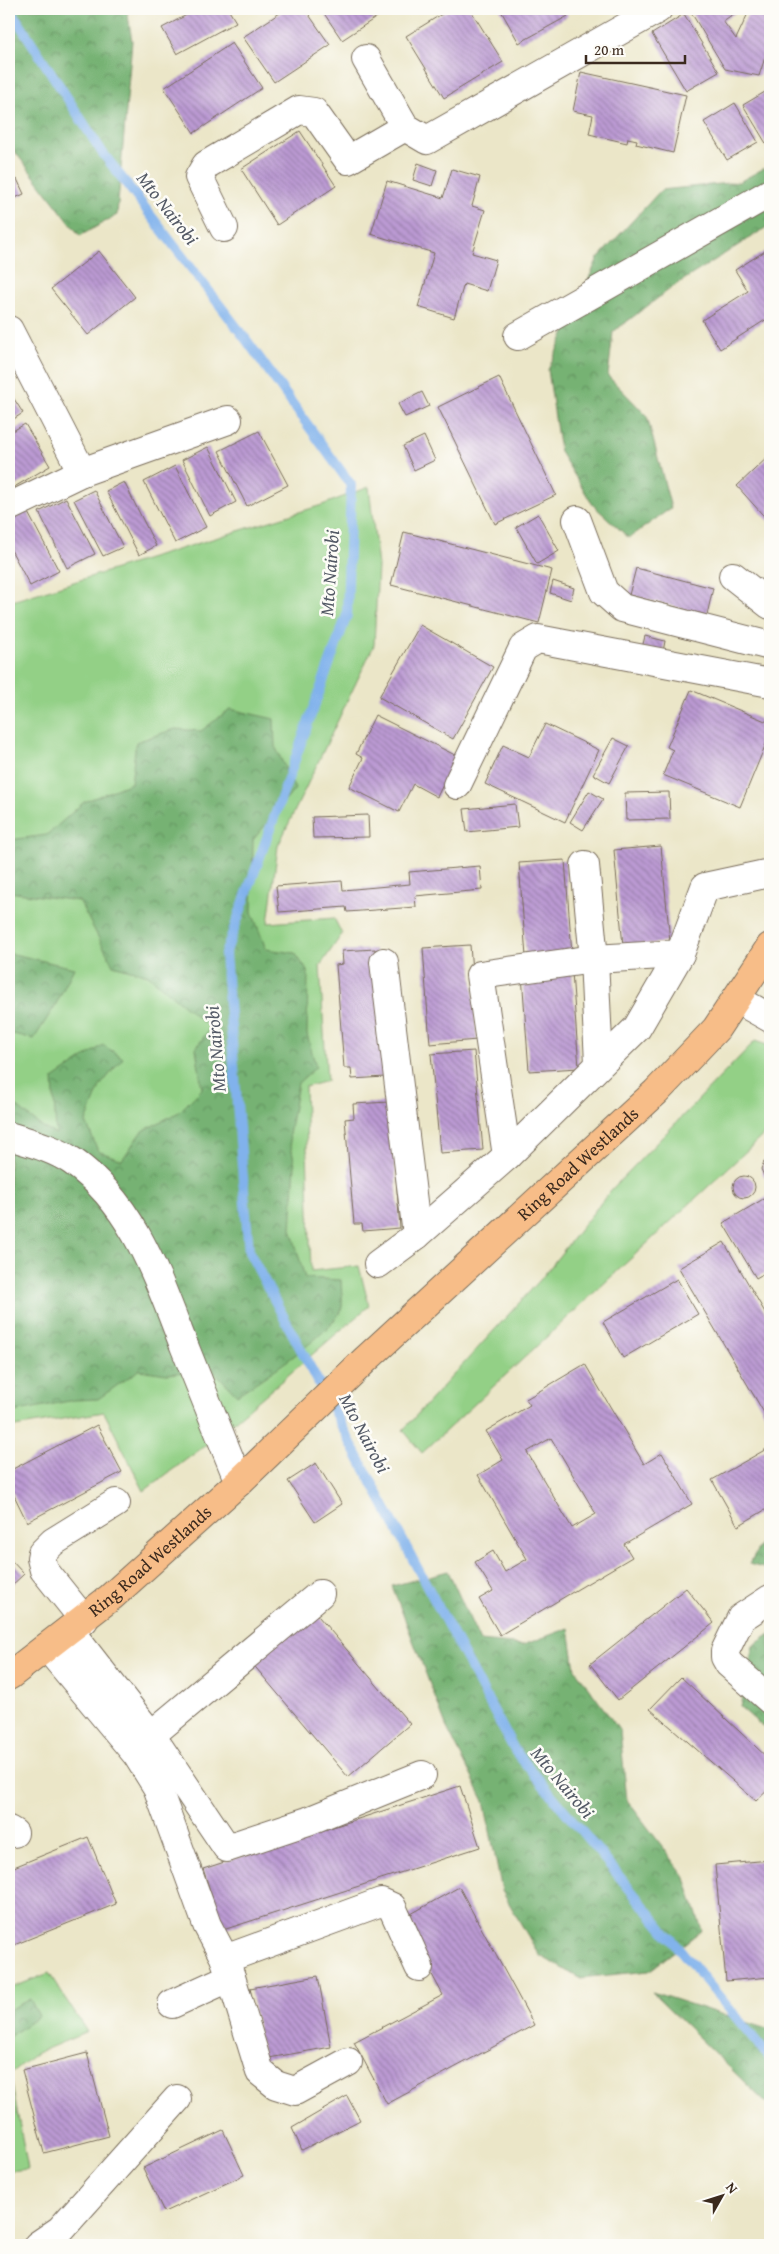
<svg xmlns="http://www.w3.org/2000/svg" width="779" height="2254" font-family="'Gentium Book Plus',serif">
	<style>
		.green { fill: #93d086; stroke: #677d52 }
		.forest { fill: url(#forest-crowns); stroke: #586e48 }
		.lines { fill: none; stroke-linecap: round; stroke-linejoin: round }
		.stream { stroke: #81b2ec; stroke-width: 10 }
		.building { fill: url(#building-back-hatch); fill-rule: evenodd }
		.minor-casing { stroke: #796c5a; stroke-width: 30 }
		.major-casing { stroke: #796c5a; stroke-width: 30 }
		.minor { stroke: #fff; stroke-width: 28 }
		.major { stroke: #f7bd88; stroke-width: 28 }
		.labels { text-anchor: middle; stroke-width: 5; stroke-linejoin: round; paint-order: stroke }
		.street-label { font-size: 18px; fill: #3b2a1e; stroke: #fdfcf7 }
		.water-label { font-size: 19px; font-style: italic; fill: #545a66; stroke: #fdfcf7 }
	</style>
	<defs>
		<pattern id="forest-crowns" width="20" height="18" patternUnits="userSpaceOnUse" patternTransform="scale(1.25)"><rect width="20" height="18" fill="#76b273"/><path d="M2 6a3 3 0 1 1 6 0M12 15a3 3 0 1 1 6 0" fill="none" stroke="#62915e"/></pattern>
		<pattern id="building-back-hatch" width="6" height="6" patternUnits="userSpaceOnUse" patternTransform="scale(1.25)"><rect width="6" height="6" fill="#bb9ad3"/><path d="M-1 5l2 2M0 0l6 6M5-1l2 2" fill="none" stroke="#997eab"/></pattern>
	</defs>
	<rect width="100%" height="100%" fill="#fdfcf7"/>
	<filter id="ink" filterUnits="userSpaceOnUse"><feTurbulence type="fractalNoise" baseFrequency=".02" numOctaves="2"/><feDisplacementMap in="SourceGraphic" scale="10" xChannelSelector="R" yChannelSelector="G"/><feConvolveMatrix kernelMatrix="1 2 1 2 8 2 1 2 1" color-interpolation-filters="sRGB"/></filter>
	<filter id="wash" filterUnits="userSpaceOnUse"><feTurbulence type="fractalNoise" baseFrequency=".0096" numOctaves="4" result="noise"/><feDisplacementMap in="SourceGraphic" scale="20" xChannelSelector="R" yChannelSelector="G"/><feGaussianBlur stdDeviation="1.12" result="paint"/><feColorMatrix in="noise" values="0 0 0 0 0 0 0 0 0 0 0 0 0 0 0 0 0 1.4 0 .05"/><feComposite in="paint" operator="in"/></filter>
	<g filter="url(#wash)">
		<rect width="100%" height="100%" fill="#ebe6c8"/>
		<!-- green -->
		<g class="green">
			<path d="M369,487L378,566L374,645L278,846L268,923L334,918L342,934L320,966L327,1081L305,1087L311,1271L359,1266L369,1306L210,1442L144,1491L104,1412L9,1428V602L322,505Z"/>
			<path d="M755,1041L770,1046V1129L422,1453L403,1430L541,1279L611,1190Z"/>
			<path d="M49,1973L87,2032L37,2053L10,2074L28,2169L9,2171V1989Z"/>
		</g>
		<!-- forest -->
		<g class="forest">
			<path d="M9,9H127L132,41L117,215L80,236L9,144Z"/>
			<path d="M770,165V225L674,286L613,332L608,376L647,416L671,508L629,538L593,505L560,452L548,370L598,258L661,190L739,182Z"/>
			<path d="M230,709L274,719L275,746L295,789L253,840L252,912L266,949L295,953L308,972L307,1034L316,1067L298,1083L289,1135L295,1165L291,1229L305,1278L341,1280C341,1288 343,1299 342,1307C338,1330 258,1381 237,1395L212,1369L167,1374L139,1370L98,1399L74,1400L9,1413V1100L43,1128L56,1134L53,1079L103,1045L123,1058L100,1086L86,1122L98,1151L122,1160L141,1132L179,1112L202,1089L196,1048L210,1028L148,975L113,965L79,901L9,892V840L47,835L84,802L131,783L136,742L175,729L201,731Z"/>
			<path d="M9,953L74,968L55,1006L34,1039L9,1033Z"/>
			<path d="M770,1529V1570L749,1564Z"/>
			<path d="M448,1571L480,1641L523,1645L569,1628L575,1669L620,1731L627,1800L684,1875L702,1930L649,1971L579,1978L539,1955L502,1891L484,1801L446,1726L392,1586Z"/>
			<path d="M770,1634V1733L740,1707L753,1646Z"/>
			<path d="M652,1992L770,2030V2107Z"/>
			<path d="M30,1999L39,2016L9,2037V2010Z"/>
		</g>
		<g class="lines">
			<!-- stream -->
			<path class="stream" d="M10,9L102,152L245,338L351,485L347,615L225,954L249,1252L515,1751L770,2058"/>
		</g>
		<g id="blocks">
			<!-- building -->
			<g class="building">
				<path d="M198,9H228L236,22L177,54L162,28Z"/>
				<path d="M286,9H305L330,45L274,82L243,37Z"/>
				<path d="M321,9H384L386,11L342,40Z"/>
				<path d="M450,9H470L503,62L444,98L406,36Z"/>
				<path d="M500,9H564L568,16L519,43Z"/>
				<path d="M689,9H741L723,21L736,39L750,9L770,12V42L759,76L725,69Z"/>
				<path d="M684,14L719,72L686,91L652,34Z"/>
				<path d="M232,43L262,88L194,133L164,88Z"/>
				<path d="M581,72L686,95L673,153L636,144L637,140L628,138L627,143L589,134L593,115L573,111Z"/>
				<path d="M770,89V150L743,105Z"/>
				<path d="M735,103L758,142L727,160L704,122Z"/>
				<path d="M300,131L336,186L277,225L241,169Z"/>
				<path d="M418,163L437,170L432,186L413,180Z"/>
				<path d="M452,169L480,177L472,206L485,210L472,253L496,260L487,291L464,284L454,318L418,307L434,253L371,234L387,181L443,198Z"/>
				<path d="M17,179L24,194L13,199L9,190V182Z"/>
				<path d="M770,248V317L720,349L702,320L748,291L735,270Z"/>
				<path d="M99,251L135,297L88,335L51,289Z"/>
				<path d="M499,377L556,495L495,524L438,407Z"/>
				<path d="M9,391L23,413L9,422Z"/>
				<path d="M422,392L429,406L405,417L398,404Z"/>
				<path d="M25,424L50,466L9,490V433Z"/>
				<path d="M259,431L288,485L247,506L219,451Z"/>
				<path d="M424,436L435,460L414,470L403,446Z"/>
				<path d="M208,447L236,502L210,516L182,460Z"/>
				<path d="M770,455V523L737,486Z"/>
				<path d="M175,466L206,527L175,543L144,482Z"/>
				<path d="M124,482L156,546L139,555L106,491Z"/>
				<path d="M94,490L123,547L103,556L74,500Z"/>
				<path d="M66,498L95,554L67,568L39,512Z"/>
				<path d="M26,509L59,571L30,586L9,546V519Z"/>
				<path d="M538,514L559,551L537,564L516,527Z"/>
				<path d="M404,532L552,570L539,623L391,585Z"/>
				<path d="M636,568L713,588L707,615L629,595Z"/>
				<path d="M553,581L574,588L571,600L550,593Z"/>
				<path d="M420,625L493,667L453,739L379,697Z"/>
				<path d="M645,636L665,641L663,652L642,648Z"/>
				<path d="M691,690L770,723V734L740,807L663,775L673,750L667,747Z"/>
				<path d="M375,715L457,756L437,797L413,784L399,812L349,787L363,758L356,754Z"/>
				<path d="M545,724L599,750L565,822L485,784L503,745L529,757Z"/>
				<path d="M613,738L629,746L609,783L593,774Z"/>
				<path d="M589,791L603,799L583,830L570,822Z"/>
				<path d="M669,792L670,819L626,820L625,793Z"/>
				<path d="M515,804L518,827L467,832L464,809Z"/>
				<path d="M368,815L369,837L313,838L312,817Z"/>
				<path d="M661,846L670,942L623,946L614,850Z"/>
				<path d="M565,860L572,954L526,957L519,863Z"/>
				<path d="M480,866L482,890L415,896L416,907L347,912L346,907L279,912L276,886L342,881L343,890L410,884L409,872Z"/>
				<path d="M470,945L477,1040L430,1044L423,948Z"/>
				<path d="M375,949L385,1077L352,1079L351,1068H344L336,965L343,964L342,951Z"/>
				<path d="M572,972L579,1068L529,1071L522,975Z"/>
				<path d="M474,1051L483,1150L440,1153L431,1054Z"/>
				<path d="M390,1102L400,1228L363,1231L362,1224H354L345,1119L354,1118L353,1104Z"/>
				<path d="M770,1158V1179L764,1176L761,1169L764,1162Z"/>
				<circle cx="744" cy="1187" r="11"/>
				<path d="M770,1195V1270L756,1278L723,1223Z"/>
				<path d="M724,1242L770,1321V1423L679,1268Z"/>
				<path d="M677,1279L698,1314L623,1358L603,1322Z"/>
				<path d="M585,1364L644,1464L662,1453L692,1504L624,1544L632,1557L500,1635L479,1599L493,1591L475,1562L493,1551L505,1572L527,1559L478,1475L503,1460L486,1431L530,1405L526,1399ZM551,1438L596,1514L572,1528L527,1452Z"/>
				<path d="M97,1425L122,1472L27,1522L9,1485V1471Z"/>
				<path d="M770,1447V1507L738,1526L712,1480Z"/>
				<path d="M316,1463L342,1504L315,1522L288,1481Z"/>
				<path d="M9,1558L24,1574L9,1588Z"/>
				<path d="M686,1588L714,1623L618,1700L590,1664Z"/>
				<path d="M313,1610L410,1724L348,1777L251,1662Z"/>
				<path d="M681,1677L770,1760V1788L756,1801L650,1709Z"/>
				<path d="M460,1786L480,1847L223,1930L203,1869Z"/>
				<path d="M88,1837L116,1904L9,1947V1869Z"/>
				<path d="M770,1860V1977L726,1981L715,1865Z"/>
				<path d="M459,1887L534,2025L387,2104L354,2042L443,1995L402,1919Z"/>
				<path d="M318,1976L331,2047L263,2059L250,1988Z"/>
				<path d="M87,2053L109,2136L44,2153L22,2070Z"/>
				<path d="M347,2096L360,2120L302,2150L292,2128Z"/>
				<path d="M223,2130L244,2175L164,2212L143,2168Z"/>
			</g>
		</g>
	</g>
	<g filter="url(#ink)">
		<use href="#blocks" fill-opacity="0" stroke="#796c5a" stroke-width="1"/>
		<g class="lines">
			<!-- minor casing -->
			<g class="minor-casing">
				<g id="minor">
					<path d="M366,59L405,127L427,140L658,9"/>
					<path d="M224,228L199,177L206,165L299,110L314,112L348,160L405,127"/>
					<path d="M9,330L82,472"/>
					<path d="M518,336L770,193"/>
					<path d="M9,507L82,472L228,420"/>
					<path d="M577,520L604,592L622,608L770,646"/>
					<path d="M733,576L770,605"/>
					<path d="M457,785L523,648L538,639L770,683"/>
					<path d="M585,865L594,959L599,1063"/>
					<path d="M384,962L417,1235"/>
					<path d="M736,999L770,1018"/>
					<path d="M9,1136C31,1143 53,1148 72,1161C135,1205 158,1280 185,1348C203,1392 221,1437 239,1482"/>
					<path d="M507,1156L480,975L594,959L680,954L705,887L770,873"/>
					<path d="M378,1264L417,1235L507,1156L637,1028L680,954"/>
					<path d="M770,1599L741,1618L725,1651V1657L729,1664L770,1700"/>
					<path d="M84,1620L44,1570L41,1558L42,1553L53,1542L116,1503"/>
					<path d="M69,1630L151,1735L227,1848L308,1821L422,1775"/>
					<path d="M47,1647L137,1755L157,1787L207,1925L225,1959L381,1902L392,1907L419,1967"/>
					<path d="M151,1735L320,1594"/>
					<path d="M9,1830L14,1833"/>
					<path d="M231,1977L260,2072L276,2085L295,2091L348,2062"/>
					<path d="M172,2004L231,1977L225,1960"/>
					<path d="M38,2245L60,2230L177,2099"/>
				</g>
			</g>
			<!-- major casing -->
			<g class="major-casing">
				<g id="major">
					<path id="s1" d="M9,1676L111,1597L239,1482L364,1361L656,1092L716,1029L770,947"/>
				</g>
			</g>
			<!-- minor -->
			<use href="#minor" class="minor"/>
			<!-- major -->
			<use href="#major" class="major"/>
		</g>
	</g>
	<g class="labels">
		<!-- street labels -->
		<g class="street-label">
			<text dy="6" stroke="none"><textPath href="#s1" startOffset="766">Ring Road Westlands</textPath></text>
			<text dy="6" stroke="none"><textPath href="#s1" startOffset="182">Ring Road Westlands</textPath></text>
		</g>
		<!-- water labels -->
		<g class="water-label">
			<text transform="translate(168 208) rotate(52)" y="7">Mto Nairobi</text>
			<text transform="translate(329 573) rotate(-86)" y="7">Mto Nairobi</text>
			<text transform="translate(215 1049) rotate(-95)" y="7">Mto Nairobi</text>
			<text transform="translate(365 1433) rotate(62)" y="7">Mto Nairobi</text>
			<text transform="translate(563 1782) rotate(50)" y="7">Mto Nairobi</text>
		</g>
	</g>
	<!-- margin -->
	<rect width="779" height="2254" fill="none" stroke="#fdfcf7" stroke-width="30"/>
	<!-- north arrow -->
	<g transform="translate(722 2196) rotate(51)" stroke="#fdfcf7" stroke-width="4" paint-order="stroke">
	<path d="M0-4L9 19L0 12L-9 19Z" fill="#3b2a1e"/>
	<text y="-8" font-size="14" font-weight="bold" text-anchor="middle" fill="#3b2a1e">N</text>
	</g>
	<!-- scale -->
	<path d="M586 55v8h99v-8" fill="none" stroke="#3b2a1e" stroke-width="2.5"/>
	<text x="594" y="55" font-size="15" fill="#3b2a1e" stroke="#fdfcf7" stroke-width="4" paint-order="stroke">20 m</text>
</svg>
